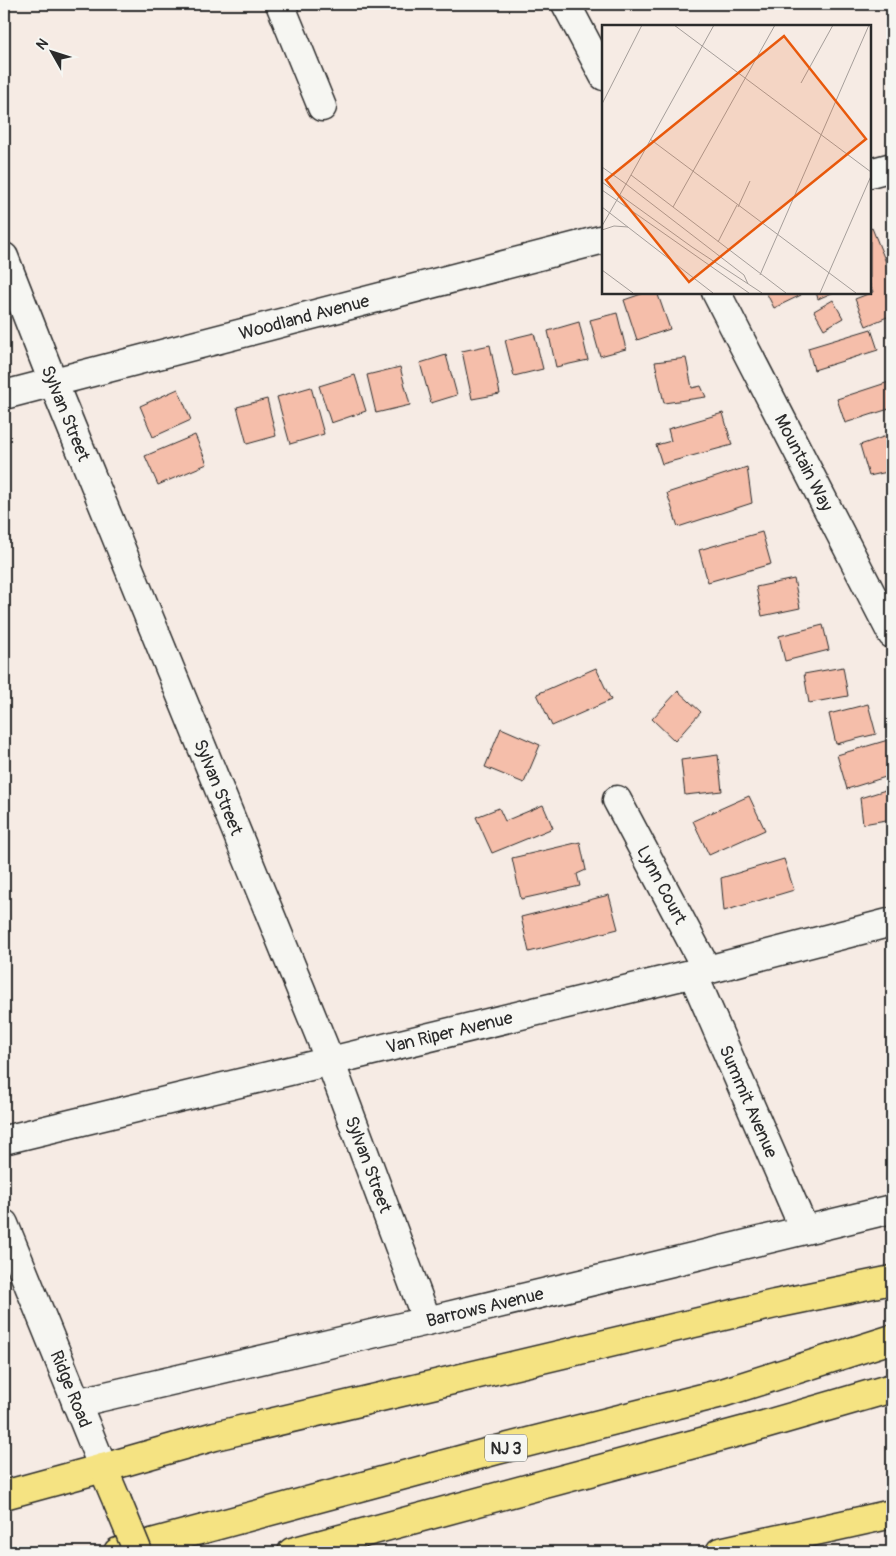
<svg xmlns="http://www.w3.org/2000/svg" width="896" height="1556" font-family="Pangolin,sans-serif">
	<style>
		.building { fill: #f5beaa; stroke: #2b2b2b }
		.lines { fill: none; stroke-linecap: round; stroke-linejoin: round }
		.minor-casing { stroke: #2b2b2b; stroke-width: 31 }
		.major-casing { stroke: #2b2b2b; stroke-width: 31 }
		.highway-casing { stroke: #2b2b2b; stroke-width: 31 }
		.minor { stroke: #f6f6f2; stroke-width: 28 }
		.major { stroke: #f5e382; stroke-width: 28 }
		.highway { stroke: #f5e382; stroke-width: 28 }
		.major-bridge-casing { stroke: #2b2b2b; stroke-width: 31; stroke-linecap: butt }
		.major-bridge { stroke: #f5e382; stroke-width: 28 }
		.labels { text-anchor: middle; stroke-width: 4; stroke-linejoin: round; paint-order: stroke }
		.shield { fill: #f6f6f2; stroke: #686867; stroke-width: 1 }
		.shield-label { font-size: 16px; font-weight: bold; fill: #2b2b2b }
		.street-label { font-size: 18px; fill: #2b2b2b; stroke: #f6f6f2 }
		.inset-road { fill: none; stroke: #a59e9a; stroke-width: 1 }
		.view { fill: #e8590c; fill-opacity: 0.15; stroke: #e8590c; stroke-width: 2.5 }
		.inset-edge { fill: none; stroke: #2b2b2b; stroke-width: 2.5 }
	</style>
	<rect width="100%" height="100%" fill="#f6ebe4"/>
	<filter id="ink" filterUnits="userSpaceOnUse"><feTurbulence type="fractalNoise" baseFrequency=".02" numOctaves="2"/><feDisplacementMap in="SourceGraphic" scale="10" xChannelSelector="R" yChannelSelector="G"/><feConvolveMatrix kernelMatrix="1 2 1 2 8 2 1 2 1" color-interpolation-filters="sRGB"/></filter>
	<g filter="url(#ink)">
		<!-- building -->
		<g class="building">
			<path d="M872,228L892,277V292L886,295L892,308V315L866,326L855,299L873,292L870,284V229Z"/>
			<path d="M647,292H657L670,329L637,340L624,300Z"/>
			<path d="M766,292H799L801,295L774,308Z"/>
			<path d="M816,292H834L818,299Z"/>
			<path d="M833,300L843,318L824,329L814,311Z"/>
			<path d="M617,313L626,349L600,356L590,320Z"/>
			<path d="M579,322L588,360L556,367L548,331Z"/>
			<path d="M871,329L878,350L814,370L808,348Z"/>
			<path d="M534,333L543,369L514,376L505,340Z"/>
			<path d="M490,345L500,394L472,399L462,351Z"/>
			<path d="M446,355L457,395L431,403L420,363Z"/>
			<path d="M686,358L692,388L701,386L706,397L664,403L655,362Z"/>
			<path d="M400,367L410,405L376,413L367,375Z"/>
			<path d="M355,375L366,411L331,423L319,386Z"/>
			<path d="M892,381V408L845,423L837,399Z"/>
			<path d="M311,387L324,434L290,444L277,397Z"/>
			<path d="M178,389L191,420L153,437L140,406Z"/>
			<path d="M267,399L276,436L247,444L237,407Z"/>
			<path d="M723,413L732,445L662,464L656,445L671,441L668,429Z"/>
			<path d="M892,434V471L869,476L860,445Z"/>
			<path d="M195,435L207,464L158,485L145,456Z"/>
			<path d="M747,467L752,503L678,527L667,493Z"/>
			<path d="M892,489V506H890L887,490Z"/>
			<path d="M762,532L771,564L708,582L699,550Z"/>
			<path d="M794,579L800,608L762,616L756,587Z"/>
			<path d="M823,625L829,650L785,661L779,636Z"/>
			<path d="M843,667L848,696L809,703L804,674Z"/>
			<path d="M596,668L611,700L552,726L537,694Z"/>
			<path d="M678,691L701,712L675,741L652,719Z"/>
			<path d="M868,704L876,734L836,744L829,714Z"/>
			<path d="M501,728L540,745L524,783L485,767Z"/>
			<path d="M888,740L892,755V775L847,789L837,755Z"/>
			<path d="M718,755L722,791L685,795L681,760Z"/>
			<path d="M892,788V819L863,824L860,798Z"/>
			<path d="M749,796L765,830L709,855L693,821Z"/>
			<path d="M543,805L553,828L492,853L476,817L499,808L505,821Z"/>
			<path d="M580,842L586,870L577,874L580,886L521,899L512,858Z"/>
			<path d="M784,859L794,890L724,911L721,878Z"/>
			<path d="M609,895L618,929L529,952L521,917Z"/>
		</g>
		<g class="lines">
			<!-- minor casing -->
			<g class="minor-casing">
				<g id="minor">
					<path d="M280,4L322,107"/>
					<path d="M566,4L604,76"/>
					<path d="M870,173L892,167"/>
					<path id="s1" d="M4,257L53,382L330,1061L427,1321"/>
					<path id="s2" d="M716,292L892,634"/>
					<path id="s3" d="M4,395L604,239"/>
					<path id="s4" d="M617,800L707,970"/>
					<path id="s5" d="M693,974L804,1229"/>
					<path id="s6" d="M4,1140L707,970L892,922"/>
					<path id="s7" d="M4,1224L103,1468"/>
					<path id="s8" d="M76,1403L427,1321L892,1209"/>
				</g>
			</g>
			<!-- major casing -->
			<g class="major-casing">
				<g id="major">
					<path d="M4,1495L103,1468L117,1501"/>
					<path d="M720,1552L892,1514"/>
				</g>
			</g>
			<!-- highway casing -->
			<g class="highway-casing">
				<g id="highway">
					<path d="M103,1468L215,1436L775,1304L892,1280"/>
					<path d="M118,1552L497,1450L722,1393L892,1339"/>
					<path d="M292,1552L757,1427L892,1388"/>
				</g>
			</g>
			<!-- minor -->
			<use href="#minor" class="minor"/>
			<!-- major -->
			<use href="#major" class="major"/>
			<!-- highway -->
			<use href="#highway" class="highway"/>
			<!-- major-bridge casing -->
			<g class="major-bridge-casing">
				<path id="major-bridge" d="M117,1501L138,1552"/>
			</g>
			<!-- major-bridge -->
			<use href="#major-bridge" class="major-bridge"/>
		</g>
	</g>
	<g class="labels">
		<!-- shield labels -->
		<rect class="shield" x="485" y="1434.5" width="42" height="27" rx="4"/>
		<g class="shield-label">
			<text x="506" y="1454">NJ 3</text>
		</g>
		<!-- street labels -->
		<g class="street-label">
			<text dy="6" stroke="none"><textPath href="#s3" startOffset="310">Woodland Avenue</textPath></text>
			<text dy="6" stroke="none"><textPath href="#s1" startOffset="168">Sylvan Street</textPath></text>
			<text dy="6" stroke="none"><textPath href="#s2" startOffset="192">Mountain Way</textPath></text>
			<text dy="6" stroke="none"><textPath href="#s1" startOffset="572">Sylvan Street</textPath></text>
			<text dy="6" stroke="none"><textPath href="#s4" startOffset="96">Lynn Court</textPath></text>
			<text dy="6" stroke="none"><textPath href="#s6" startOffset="458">Van Riper Avenue</textPath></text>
			<text dy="6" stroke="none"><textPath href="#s5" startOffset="139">Summit Avenue</textPath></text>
			<text dy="6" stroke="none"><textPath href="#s1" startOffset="978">Sylvan Street</textPath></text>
			<text dy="6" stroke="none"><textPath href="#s8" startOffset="420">Barrows Avenue</textPath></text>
			<text dy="6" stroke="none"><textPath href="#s7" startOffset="178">Ridge Road</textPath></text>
		</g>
	</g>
	<!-- overview -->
	<g transform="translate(602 25)">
		<rect width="269" height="269" fill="#f6ebe4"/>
		<path class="inset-road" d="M72,0L269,147M199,58L231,0M0,79L40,0M48,114L254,268M0,142L24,159L0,201M29,150L184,268M0,157L90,222L160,268M24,159L112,0M24,159L142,250L146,259M0,165L147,268M0,182L111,268M71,182L173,0M136,182L148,156M0,205L12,201L26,202M116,217L135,180M0,245L31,268M158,250L267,0M218,268L269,151"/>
		<path class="view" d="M182,11L264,114L87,257L4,155Z"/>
		<rect width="269" height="269" class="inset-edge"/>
	</g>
	<!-- margin -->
	<rect width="896" height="1556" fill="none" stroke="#f6f6f2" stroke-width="20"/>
	<rect x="10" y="10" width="876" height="1536" fill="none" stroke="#2b2b2b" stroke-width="2" filter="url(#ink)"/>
	<!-- north arrow -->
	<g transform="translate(52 52) rotate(309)" stroke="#f6f6f2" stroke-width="4" paint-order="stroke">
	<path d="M0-4L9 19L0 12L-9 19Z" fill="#2b2b2b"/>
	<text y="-8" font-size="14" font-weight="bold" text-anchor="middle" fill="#2b2b2b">N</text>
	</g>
</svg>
